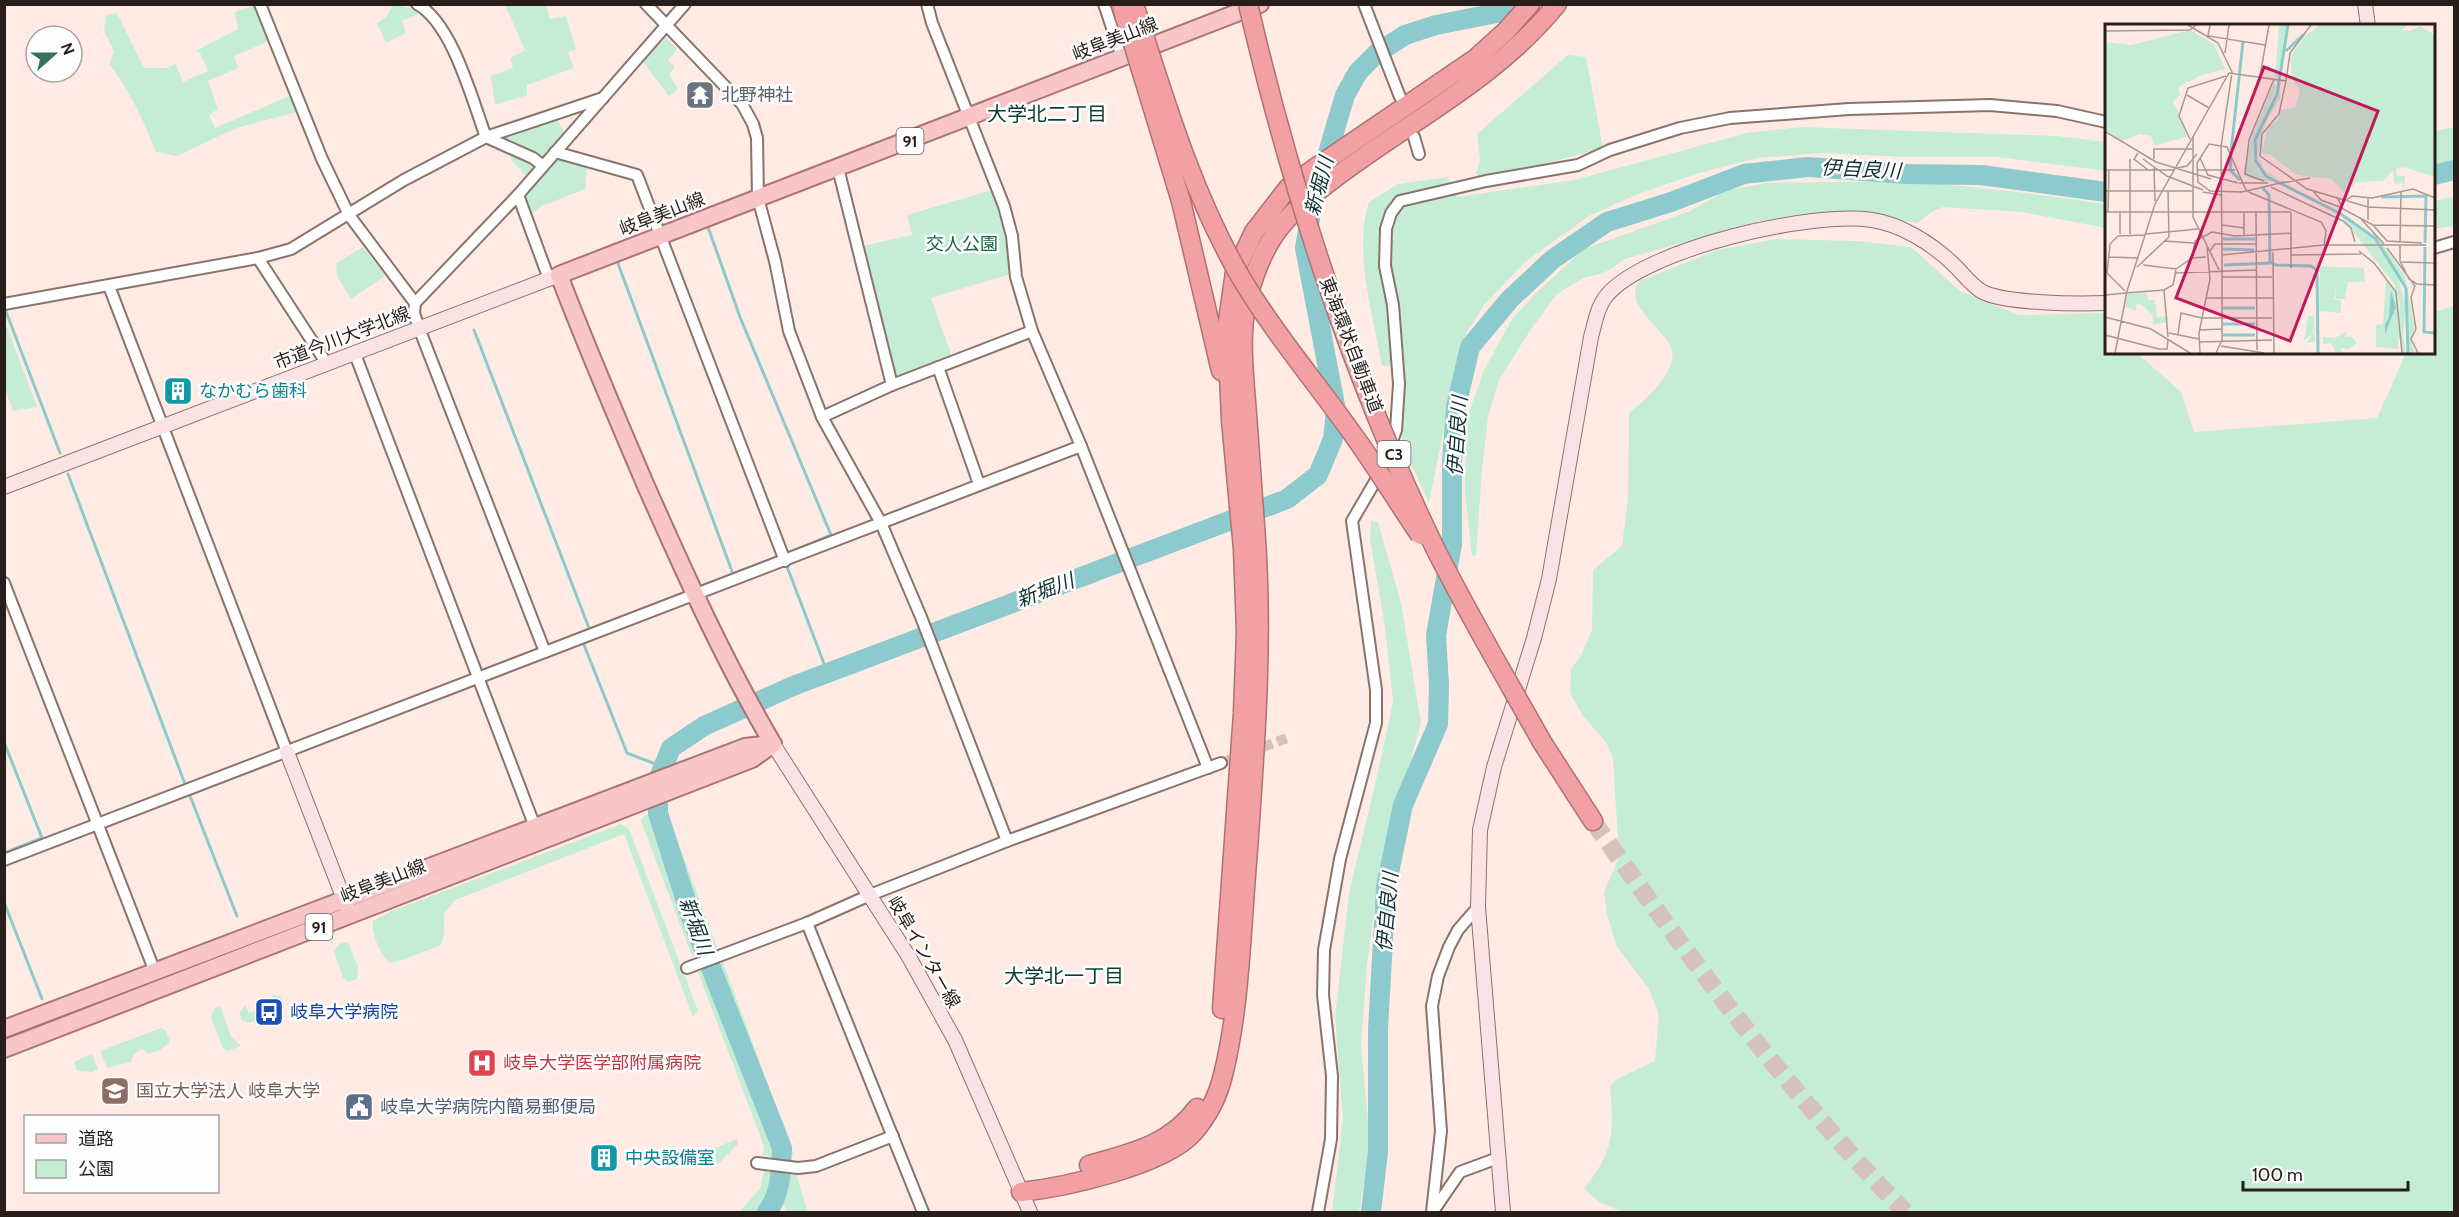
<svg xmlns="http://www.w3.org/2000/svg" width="2459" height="1217" font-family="Cabin,'Noto Sans JP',sans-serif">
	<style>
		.green { fill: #c5edd6 }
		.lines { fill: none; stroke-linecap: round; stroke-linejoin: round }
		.stream { stroke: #8ccace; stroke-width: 3 }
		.river { stroke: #8ccace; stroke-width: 20 }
		.street-tunnel { stroke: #d4c2bb; stroke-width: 10; stroke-dasharray: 10 5; stroke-linecap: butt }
		.highway-tunnel { stroke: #d4c2bb; stroke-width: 18; stroke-dasharray: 18 9; stroke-linecap: butt }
		.street-casing { stroke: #89746b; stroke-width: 14 }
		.secondary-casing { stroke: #89746b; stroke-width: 16 }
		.primary-casing { stroke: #ac7274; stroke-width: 20 }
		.highway-casing { stroke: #ac7274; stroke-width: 21 }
		.street { stroke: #fff; stroke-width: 10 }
		.secondary { stroke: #fbe2e4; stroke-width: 14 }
		.primary { stroke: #f8c6c8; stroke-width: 16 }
		.highway { stroke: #f3a0a4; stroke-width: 18 }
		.highway-bridge-casing { stroke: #ac7274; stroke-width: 21; stroke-linecap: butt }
		.highway-bridge { stroke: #f3a0a4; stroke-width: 18 }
		.labels { text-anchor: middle; stroke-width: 5; stroke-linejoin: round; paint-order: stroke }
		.shield { fill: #fdfdfd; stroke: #67615f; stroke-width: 1.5 }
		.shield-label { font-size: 16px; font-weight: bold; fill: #271e1b }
		.street-label { font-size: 18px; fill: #271e1b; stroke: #fdfdfd }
		.worship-label { font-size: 18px; fill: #5b616d; stroke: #fdfdfd; text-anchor: start }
		.park-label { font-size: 18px; fill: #166543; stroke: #fdfdfd }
		.culture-label { font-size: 18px; fill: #0d838f; stroke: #fdfdfd; text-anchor: start }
		.transit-label { font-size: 18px; fill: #164399; stroke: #fdfdfd; text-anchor: start }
		.health-label { font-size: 18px; fill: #be3a42; stroke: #fdfdfd; text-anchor: start }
		.education-label { font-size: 18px; fill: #785e54; stroke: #fdfdfd; text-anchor: start }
		.service-label { font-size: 18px; fill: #4e5e75; stroke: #fdfdfd; text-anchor: start }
		.neighbourhood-label { font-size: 20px; fill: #063f31; stroke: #fdfdfd }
		.water-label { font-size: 20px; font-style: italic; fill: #113133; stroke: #fdfdfd }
		.inset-river { fill: none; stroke: #8ccace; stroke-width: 3 }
		.inset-road { fill: none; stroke: #a99993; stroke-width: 1.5 }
		.view { fill: #c2185b; fill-opacity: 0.15; stroke: #c2185b; stroke-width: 3 }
		.inset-edge { fill: none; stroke: #271e1b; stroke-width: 3 }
	</style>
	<rect width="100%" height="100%" fill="#ffebe3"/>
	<!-- green -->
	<g class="green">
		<path d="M256,5L271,40L234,56L238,68L208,81L218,109L209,115L215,128L294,94L301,111L236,128L177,156L156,152C143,120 131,92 109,64L114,51L104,31L106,15L117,13L144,68H167L176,64L183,82L208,71L200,53L195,51L238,29L235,12Z"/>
		<path d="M393,5L415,9L421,13L402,21L406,33L386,43L377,23L386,17Z"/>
		<path d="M505,5H546L550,19L566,16L576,49L568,52L574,68L527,85V95L495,105L491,76L513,68L510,58L525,50Z"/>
		<path d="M666,37L677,49L668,60L675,67L669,74L678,89L669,96L643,62Z"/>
		<path d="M1568,55L1586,57L1603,148L1481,181L1476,173L1480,160L1477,134Z"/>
		<path d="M556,117L565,134L548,156L539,159L495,138Z"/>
		<path d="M1801,127L2057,136L2106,142V171L1998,157H1908L1822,153L1757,158L1696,174L1633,196L1589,216L1525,262L1485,304L1467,332L1453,382L1429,503L1402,444V384L1405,365L1382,366C1373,315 1353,251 1369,202L1398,184L1448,177L1457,197L1574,180L1747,133Z"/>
		<path d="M2454,127V161L2434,166V131Z"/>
		<path d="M509,152L534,162L536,170L528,179L511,159Z"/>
		<path d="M559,156L587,164L585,189L542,206L530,215L524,191Z"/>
		<path d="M1913,181L2017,192L2106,204V228L2021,212L1943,207L1933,211L1917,223L1865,213H1811L1759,221L1625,259L1604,273L1583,278L1557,294L1529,332L1499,380L1488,416L1482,471L1476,555L1472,556L1465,493L1466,421L1484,370L1512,319L1536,293L1584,249L1690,211L1727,190L1767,183Z"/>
		<path d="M992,190L1002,218L1010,274L931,298L952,357L894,379L862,246L912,235L907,215Z"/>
		<path d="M2454,196V226L2434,229V201Z"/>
		<path d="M1776,239L1858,241L1911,247L1960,291L2019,315L2106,313V352L2137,353L2181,392L2194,432L2377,418L2406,353L2434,352V312L2454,306V1212H1622L1598,1201L1584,1189C1614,1151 1614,1134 1610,1086L1617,1079L1655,1061L1659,1015L1649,989L1617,947L1607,914L1604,892L1619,857L1613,759L1606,742L1583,716L1570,693L1571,669L1581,655L1592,630L1593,570L1622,546L1628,498L1629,413C1644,401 1677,373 1672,350C1667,329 1620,305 1640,281L1717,250Z"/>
		<path d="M363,247L385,276L351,299L337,276L336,263Z"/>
		<path d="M5,322L37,407L13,411L5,389Z"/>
		<path d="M1371,521L1378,522L1401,603L1421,723L1377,885L1367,966L1361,1045L1370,1145L1359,1212H1332L1343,1120L1335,1018L1349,893L1378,772L1393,702L1385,627L1370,539Z"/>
		<path d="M666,810L717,947H707L659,812Z"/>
		<path d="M654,812V816L700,954L692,956L641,821L643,817Z"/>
		<path d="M621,824L629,829L698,1011L693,1017L624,834L455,900L444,914V934L441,945L400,961L390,963C380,954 371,934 373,921L392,911Z"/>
		<path d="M348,942L358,967L357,979L348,982L343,978L334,951L339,944Z"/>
		<path d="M723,962L795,1158L784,1144L715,966Z"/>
		<path d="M707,968L779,1148L777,1157L763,1155L764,1146L698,972Z"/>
		<path d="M272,994L281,997L284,1004L282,1011L250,1023L241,1020L240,1012L245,1005L249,1013L275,1004Z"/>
		<path d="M220,1006L231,1036L241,1046L227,1051L223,1048L211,1017L214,1009Z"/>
		<path d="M161,1028L166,1031L170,1042L160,1050L148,1054L143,1049C135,1051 133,1055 131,1062L107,1068L100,1051Z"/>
		<path d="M92,1054L98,1069L93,1072L77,1071L74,1062Z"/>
		<path d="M737,1139L738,1144L718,1164L712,1153L715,1148Z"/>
		<path d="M764,1171L796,1174L808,1212H787L784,1205L757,1212H739L760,1189Z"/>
	</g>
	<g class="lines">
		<!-- stream -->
		<g class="stream">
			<path d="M708,227L740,317L831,535L787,554"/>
			<path d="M616,258L733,574L772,559"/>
			<path d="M5,309L60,453"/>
			<path d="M474,330L589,628L587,633"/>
			<path d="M68,474L185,784"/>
			<path d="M786,564L828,674"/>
			<path d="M585,640L584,645L627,753L663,767"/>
			<path d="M4,742L42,838L4,853"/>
			<path d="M190,796L237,916"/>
			<path d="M4,902L42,999"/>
		</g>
		<!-- river -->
		<g class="river">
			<path d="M2434,175L2454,170"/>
			<path d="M767,1212C781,1194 781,1171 782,1148L691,917L658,813V780L671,748L704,726L793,686L1287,499L1318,475L1333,439L1336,410L1305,248L1312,207L1345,95L1358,72L1377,53L1405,35L1436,25L1517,9L1525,4"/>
			<path d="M1371,1212L1378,1152V1029L1386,887L1403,805L1438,724L1439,685L1436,635L1452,544V461L1456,407L1470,347L1510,299L1553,259L1607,222L1671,202L1744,174L1808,167L1906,174L1981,175L2106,192"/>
		</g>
		<!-- street-tunnel -->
		<path class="street-tunnel" d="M1221,763L1287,738"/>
		<!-- highway-tunnel -->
		<path class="highway-tunnel" d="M1593,821C1689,958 1788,1092 1905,1212"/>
		<!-- street casing -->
		<g class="street-casing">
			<g id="street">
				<path d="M260,4L322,159L349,215L415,303L414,313L419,328L545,652"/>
				<path d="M417,4C453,24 472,100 486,137L533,158L542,165"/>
				<path d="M646,4L742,104L753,124L757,138L758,198L775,261L789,331L822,417L881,523L921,617L1007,841"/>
				<path d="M927,4L932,23L1004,206L1012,236L1016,277L1032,331L1081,446L1208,768"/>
				<path d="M1104,4L1122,57"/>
				<path d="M1364,4L1400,97"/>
				<path d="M1414,137L1419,154"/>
				<path d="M555,152L637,175L785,561"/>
				<path d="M838,168L892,385"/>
				<path d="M518,195L549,279"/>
				<path d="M2434,248L2454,242"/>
				<path d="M258,258L327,364"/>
				<path d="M109,286L287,752"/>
				<path d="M415,303L518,195L685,4"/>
				<path d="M4,304L258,258L291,249L404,180L486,137L603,98"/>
				<path d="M355,354L535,827"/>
				<path d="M938,367L979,484"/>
				<path d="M822,417L892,385L1032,331"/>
				<path d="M4,583L155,972"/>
				<path d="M4,860L1081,446"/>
				<path d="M807,923L923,1212"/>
				<path d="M687,968L807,923L870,895L1007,841L1221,763"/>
				<path d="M757,1163L798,1168L816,1166L893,1136"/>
				<path d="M1434,1210L1460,1172L1498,1158"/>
				<path d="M1318,1212L1331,1139L1332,1076L1323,995L1324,950L1340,859L1376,723V690L1352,521L1383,468L1396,430L1399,384L1393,305L1385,266L1386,229L1391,213L1400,201L1486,181L1578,165L1610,150L1680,128L1730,118L1849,109L1990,105L2057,111L2106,122"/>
				<path d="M1432,1212L1441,1131L1432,1006L1438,976L1449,947L1458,930L1478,907"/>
			</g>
		</g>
		<!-- secondary casing -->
		<g class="secondary-casing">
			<g id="secondary">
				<path d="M2365,4L2368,26"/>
				<path d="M4,487L559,275"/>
				<path d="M773,744L909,957L955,1040L1030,1212"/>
				<path d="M287,752L347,907"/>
				<path d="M1503,1212L1478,907L1480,830L1494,767L1534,638L1549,579L1591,337C1595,323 1597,307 1607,295C1648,248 1811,211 1872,220C1900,224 1931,243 1952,263C1961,271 1970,284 1981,291C2003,304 2079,304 2106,303"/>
			</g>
		</g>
		<!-- primary casing -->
		<g class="primary-casing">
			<g id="primary">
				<path d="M773,744C724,661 685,574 646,486C616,416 586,346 559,275L1260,4"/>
				<path d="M4,1029L745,747L770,744"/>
				<path d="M4,1049L752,759L773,744"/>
			</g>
		</g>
		<!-- highway casing -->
		<g class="highway-casing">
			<g id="highway">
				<path d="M1181,201L1221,371"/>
				<path d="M1542,742L1593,821"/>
				<path d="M1222,1009L1243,713L1246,632L1243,549L1231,420L1227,328L1235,272L1254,232L1288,188L1315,168L1475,59L1506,31L1530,4"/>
				<path d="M1089,1165C1131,1153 1170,1145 1197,1108"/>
				<path d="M1021,1192C1065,1187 1163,1166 1193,1133C1207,1117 1218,1096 1223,1075C1240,1007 1241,933 1247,863C1255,750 1264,638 1255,525C1252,488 1250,451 1247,415C1244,372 1237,324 1252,283C1259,261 1271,236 1287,219C1309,196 1335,177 1361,159C1429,111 1504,70 1557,4"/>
			</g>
		</g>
		<!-- street -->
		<use href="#street" class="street"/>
		<!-- secondary -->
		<use href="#secondary" class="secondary"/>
		<!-- primary -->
		<use href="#primary" class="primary"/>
		<!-- highway -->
		<use href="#highway" class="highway"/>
		<!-- highway-bridge casing -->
		<g class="highway-bridge-casing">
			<g id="highway-bridge">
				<path d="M1121,4L1181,201"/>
				<path d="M1134,4C1164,97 1191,191 1240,276C1275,335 1320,387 1359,443C1380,473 1399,504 1420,535"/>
				<path d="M1248,4C1291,189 1352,377 1435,548C1468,614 1506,678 1542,742"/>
			</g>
		</g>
		<!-- highway-bridge -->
		<use href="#highway-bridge" class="highway-bridge"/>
	</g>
	<!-- icons -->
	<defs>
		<g id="temple-square" transform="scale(1.5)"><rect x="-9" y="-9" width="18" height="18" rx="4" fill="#6b7280" stroke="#fdfdfd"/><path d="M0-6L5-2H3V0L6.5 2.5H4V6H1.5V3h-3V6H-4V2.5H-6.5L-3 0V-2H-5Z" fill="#fff"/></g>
		<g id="building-square" transform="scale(1.5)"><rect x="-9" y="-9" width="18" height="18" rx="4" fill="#0f9aa8" stroke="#fdfdfd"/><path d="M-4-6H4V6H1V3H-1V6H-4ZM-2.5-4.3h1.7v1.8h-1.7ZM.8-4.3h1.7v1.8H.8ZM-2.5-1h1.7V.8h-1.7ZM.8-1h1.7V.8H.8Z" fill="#fff"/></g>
		<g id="bus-square" transform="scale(1.5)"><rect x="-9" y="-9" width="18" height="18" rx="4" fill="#1a4fb4" stroke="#fdfdfd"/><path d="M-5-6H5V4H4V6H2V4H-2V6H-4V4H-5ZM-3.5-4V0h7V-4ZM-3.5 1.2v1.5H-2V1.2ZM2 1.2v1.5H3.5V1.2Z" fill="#fff"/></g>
		<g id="hospital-square" transform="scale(1.5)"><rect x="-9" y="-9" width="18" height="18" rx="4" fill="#e0444e" stroke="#fdfdfd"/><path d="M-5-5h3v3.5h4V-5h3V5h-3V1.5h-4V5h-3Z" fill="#fff"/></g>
		<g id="university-square" transform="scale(1.5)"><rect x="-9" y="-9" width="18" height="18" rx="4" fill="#8d6e63" stroke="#fdfdfd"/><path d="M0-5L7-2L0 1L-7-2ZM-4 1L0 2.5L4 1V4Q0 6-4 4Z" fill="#fff"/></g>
		<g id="civic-square" transform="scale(1.5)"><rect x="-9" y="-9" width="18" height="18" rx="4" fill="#5c6f8a" stroke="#fdfdfd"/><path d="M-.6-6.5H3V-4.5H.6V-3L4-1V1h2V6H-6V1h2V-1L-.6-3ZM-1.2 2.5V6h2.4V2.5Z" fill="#fff"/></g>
	</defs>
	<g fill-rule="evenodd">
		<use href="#temple-square" x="700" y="95"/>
		<use href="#building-square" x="178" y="391"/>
		<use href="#bus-square" x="269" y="1012"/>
		<use href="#hospital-square" x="482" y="1063"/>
		<use href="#university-square" x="115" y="1091"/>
		<use href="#civic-square" x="359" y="1107"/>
		<use href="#building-square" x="604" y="1158"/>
	</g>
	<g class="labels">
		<!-- shield labels -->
		<g class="shield">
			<rect x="896.5" y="128" width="27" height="26" rx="4.5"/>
			<rect x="1377.5" y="441" width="33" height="26" rx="4.5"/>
			<rect x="305.5" y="914" width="27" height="26" rx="4.5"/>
		</g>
		<g class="shield-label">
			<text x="910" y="147">91</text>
			<text x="1394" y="460">C3</text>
			<text x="319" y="933">91</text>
		</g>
		<!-- street labels -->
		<g class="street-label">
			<text transform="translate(1115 39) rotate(-21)" y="6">岐阜美山線</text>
			<text transform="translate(662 214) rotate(-21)" y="6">岐阜美山線</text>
			<text transform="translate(342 338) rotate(-21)" y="6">市道今川大学北線</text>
			<text transform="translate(1351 345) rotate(69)" y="6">東海環状自動車道</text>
			<text transform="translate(383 881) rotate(-21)" y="6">岐阜美山線</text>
			<text transform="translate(924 952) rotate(60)" y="6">岐阜インター線</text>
		</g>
		<!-- worship labels -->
		<g class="worship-label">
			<text x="721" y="101">北野神社</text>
		</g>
		<!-- park labels -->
		<g class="park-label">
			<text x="962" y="250">交人公園</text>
		</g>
		<!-- culture labels -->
		<g class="culture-label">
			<text x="199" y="397">なかむら歯科</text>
			<text x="625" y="1164">中央設備室</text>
		</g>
		<!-- transit labels -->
		<g class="transit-label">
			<text x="290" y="1018">岐阜大学病院</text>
		</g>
		<!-- health labels -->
		<g class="health-label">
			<text x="503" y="1069">岐阜大学医学部附属病院</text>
		</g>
		<!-- education labels -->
		<g class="education-label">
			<text x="136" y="1097">国立大学法人 岐阜大学</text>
		</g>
		<!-- service labels -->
		<g class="service-label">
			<text x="380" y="1113">岐阜大学病院内簡易郵便局</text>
		</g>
		<!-- neighbourhood labels -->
		<g class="neighbourhood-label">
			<text x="1047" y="121">大学北二丁目</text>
			<text x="1064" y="983">大学北一丁目</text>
		</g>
		<!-- water labels -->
		<g class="water-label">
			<text transform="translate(1861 169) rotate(3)" y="7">伊自良川</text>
			<text transform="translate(1319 186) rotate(-75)" y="7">新堀川</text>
			<text transform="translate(1457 436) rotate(-86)" y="7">伊自良川</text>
			<text transform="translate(1045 590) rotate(-21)" y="7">新堀川</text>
			<text transform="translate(1387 912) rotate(-85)" y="7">伊自良川</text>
			<text transform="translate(696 926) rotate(70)" y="7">新堀川</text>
		</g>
	</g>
	<!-- overview -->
	<g transform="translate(2105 24)">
		<rect width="330" height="330" fill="#ffebe3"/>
		<path d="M174,1H182V4L173,54L170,53ZM214,1H303L297,6L305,7L315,2L330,11V153L298,143L291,145L292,152H300L299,166L297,159L289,160L288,146L279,157L252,158L239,168L226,155L192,151L164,130H156L163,103L173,96L176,86L190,83L195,66L188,58L185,34L198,14ZM85,6L109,20L120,45L97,51L73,63L75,71L68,78L80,102L81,113L49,122L46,112L35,110L17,117L0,105V18L26,21ZM170,56V67L148,121L153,145L169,158L144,155L138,149L146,115ZM176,57L175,75L160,99L153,131L160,147L176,156L163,151L155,143L151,119ZM240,187L272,211L300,252L310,304L306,317L310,329H305L301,312L303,286L299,259L266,207ZM236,192L266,211L293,253L301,283L298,312L301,329H298L293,310L295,280L289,260ZM215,242L259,244L260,258H243L240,275H231V263L230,275H222L236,276V289L214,287ZM278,252L291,270L294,280L293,325L271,323V301L278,300L281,257ZM42,269L43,276H50L52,293L63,292V298L48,301V292L37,281L31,279V287L20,283L23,270ZM203,292H209L210,318L198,319L203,317L208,309V300L207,310L199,317ZM242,307L239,313L246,312L252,319L244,325L236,324V329H231L226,319L218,320V313L230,314Z" fill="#c5edd6"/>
		<path d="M286,267L291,283L280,310V301L284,293Z" fill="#8ccace"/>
		<path class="inset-river" d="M183,1L172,70L150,116L151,137L161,152L236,190L270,214L301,264L303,329M181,27L199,10M126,127L138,18M126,135L125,146L135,156M158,164L164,171L165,238L171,241L206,242L212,246L213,329M276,173L321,172L320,219M118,215H150M320,223L319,308L330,309M118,225L149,226M119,241L166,239M118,284H150M118,300H150M118,311H150"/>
		<path class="inset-road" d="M83,1L113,19L127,48L116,123L117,231L219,221M105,1L103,12L160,21M0,7L85,6L91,1M120,29L124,1M155,52L164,1M181,57L185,29L206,1M82,71L104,84M1,108L51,138L106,155M88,113V193L114,246M85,115L74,92L83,64L121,52M33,129L29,135L43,146M95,134L103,151L133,159M38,135L62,152L98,166M49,135V125H88M49,144L50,177M72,144L82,142L92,130M0,146H70M92,146H130M159,157L140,150L144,116L169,55M179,158L146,166L136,168L105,167L93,158L92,139L104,120L122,123L140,164L142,167L146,169L216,198L221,207L219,221M134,159H163M176,159L205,154M166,163L238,197L246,204L250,218M0,167H88M98,168L116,171M209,168L216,176L235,183M233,175L238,185L268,201L330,202M240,177L247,172L267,174L308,165L330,174M0,188H88M3,188L4,146M15,188V210M88,188H186M151,188L152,326M139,189V211M186,189V244M256,195L279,220M263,196V174M117,201L139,204M268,201L282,217L317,219M25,210V135M41,210L93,205M59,217L89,219M295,217L296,168M219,221H321M295,222V237L304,255L312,260L330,261M282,224L310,262L306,273L311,305L306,315L313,329M105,227L110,220H151M254,227L269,239L291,268L297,329M168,228L169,329M186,231L256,230M3,233L34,234M87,234L90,217L107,208L130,212L186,209M295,238L330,239M38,241L71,245L87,234L101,233M32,243L64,213L63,167M2,249L5,220L13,212L41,211M2,249L20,267M71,249L151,246M117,253H167M59,266L63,313M21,269L59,266L68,261L71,246M0,271L21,269M102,274H169M0,293L46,305L85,329M95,306L117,305M64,309L94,315M73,310L76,289L97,294H167M0,311L54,325H62L63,316M94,318L167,316M330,318V282M116,322L159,329M10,329L22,267L50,180L124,49L181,57L174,90L157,110L155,132L202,165L263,183L330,186M95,329L94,309L105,255L102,222M111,329L117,316V231"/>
		<path class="view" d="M159,43L273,87L185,317L71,274Z"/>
		<rect width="330" height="330" class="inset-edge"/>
	</g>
	<!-- border -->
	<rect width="2459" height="1217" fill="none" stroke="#271e1b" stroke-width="12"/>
	<!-- legend -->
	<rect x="24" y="1115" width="195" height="78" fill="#fdfdfd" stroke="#a7a4a3" stroke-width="1.5"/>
	<rect x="36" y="1134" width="30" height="9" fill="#f8c6c8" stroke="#a7a4a3" stroke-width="1.5"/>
	<text x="78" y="1145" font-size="18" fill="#271e1b">道路</text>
	<rect x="36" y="1160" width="30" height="18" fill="#c5edd6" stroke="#a7a4a3" stroke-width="1.5"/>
	<text x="78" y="1175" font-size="18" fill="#271e1b">公園</text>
	<!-- north arrow -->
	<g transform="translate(54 54) rotate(69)"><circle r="28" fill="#fdfdfd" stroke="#a7a4a3" stroke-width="1.5"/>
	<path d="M0-4.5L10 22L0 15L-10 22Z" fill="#337360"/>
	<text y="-9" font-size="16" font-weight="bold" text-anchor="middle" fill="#271e1b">N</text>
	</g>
	<!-- scale -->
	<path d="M2243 1181v9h165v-9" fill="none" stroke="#271e1b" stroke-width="3"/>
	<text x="2252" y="1181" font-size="18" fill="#271e1b" stroke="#fdfdfd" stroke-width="4.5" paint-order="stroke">100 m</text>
</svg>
